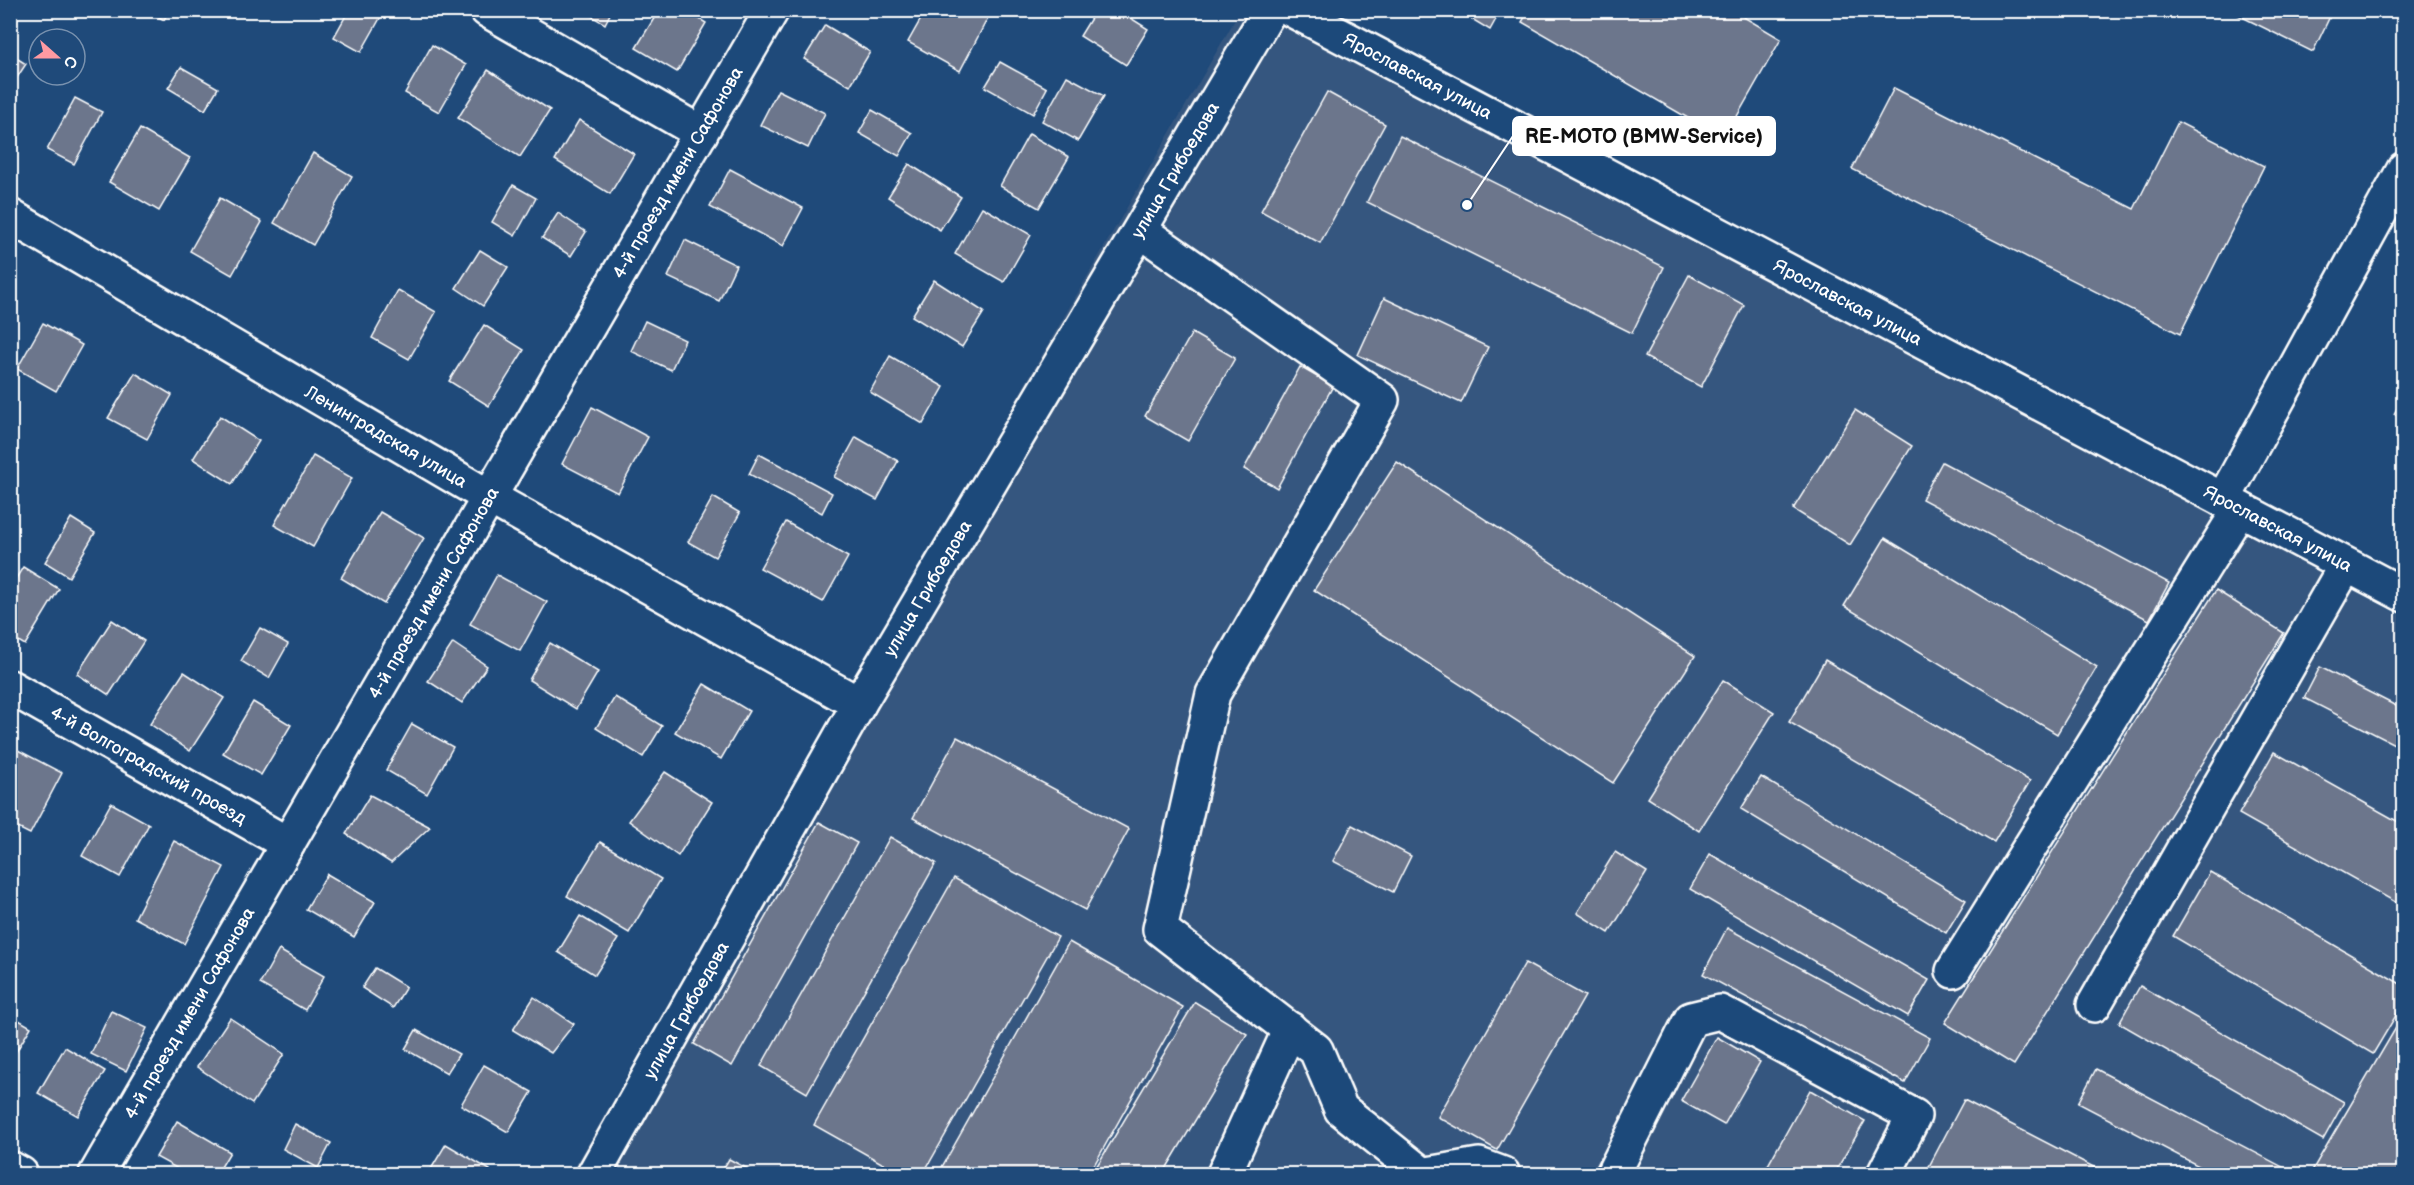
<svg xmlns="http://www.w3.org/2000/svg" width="2414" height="1185" font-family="'Balsamiq Sans',sans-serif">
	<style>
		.built { fill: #36577f }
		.building { fill: #6c768c; stroke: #fff; stroke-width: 1.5 }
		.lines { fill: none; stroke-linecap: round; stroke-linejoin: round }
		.minor-casing { stroke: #fff; stroke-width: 38 }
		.minor { stroke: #1f4a7a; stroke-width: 33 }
		.labels { text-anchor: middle; stroke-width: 4.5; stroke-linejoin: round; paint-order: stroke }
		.street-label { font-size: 18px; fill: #fff; stroke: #1f4a7a }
		.leader { fill: none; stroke: #fff; stroke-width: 2 }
		.callout-dot { fill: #fff; stroke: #1f4a7a; stroke-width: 2 }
		.callout { fill: #fff; stroke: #fff; stroke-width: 2 }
		.callout-label { font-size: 20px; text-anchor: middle; font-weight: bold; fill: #111 }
	</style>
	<rect width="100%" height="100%" fill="#1f4a7a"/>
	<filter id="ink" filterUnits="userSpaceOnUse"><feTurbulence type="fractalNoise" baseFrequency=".0167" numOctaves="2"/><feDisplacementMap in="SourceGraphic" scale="12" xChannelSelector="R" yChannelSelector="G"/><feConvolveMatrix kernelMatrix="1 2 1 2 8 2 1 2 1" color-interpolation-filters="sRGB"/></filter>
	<g filter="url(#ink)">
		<!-- built -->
		<path class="built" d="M1240,11H1285L2403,617V1174H571Z"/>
		<!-- building -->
		<g class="building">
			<path d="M146,10H169L164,20Z"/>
			<path d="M349,10H379L383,13L361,52L334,37Z"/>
			<path d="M581,10H612L605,24Z"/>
			<path d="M659,10H685L706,23L677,72L636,48Z"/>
			<path d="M926,10H992L960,71L908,42Z"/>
			<path d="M1096,10H1118L1148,29L1126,65L1080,36Z"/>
			<path d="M1457,10H1501L1490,30Z"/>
			<path d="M1529,10H1732L1781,39L1724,139L1522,22Z"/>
			<path d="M2228,10H2333L2313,52Z"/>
			<path d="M825,25L870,52L850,86L804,59Z"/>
			<path d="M432,45L466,65L439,112L405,93Z"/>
			<path d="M10,54L26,64L10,88Z"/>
			<path d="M1000,62L1047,88L1033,114L985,87Z"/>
			<path d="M181,67L218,88L205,110L168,88Z"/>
			<path d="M488,70L550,110L520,157L458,118Z"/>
			<path d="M1067,76L1104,96L1078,141L1042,121Z"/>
			<path d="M1894,88L2134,209L2178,122L2264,166L2180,334L1852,169Z"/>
			<path d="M778,90L825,113L808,148L760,125Z"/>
			<path d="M1327,92L1385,124L1320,243L1261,211Z"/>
			<path d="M75,98L102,112L74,164L47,150Z"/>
			<path d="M872,110L912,133L899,156L859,133Z"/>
			<path d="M579,120L634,154L610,194L555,160Z"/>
			<path d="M140,129L190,158L159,211L109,182Z"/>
			<path d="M1029,134L1069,157L1039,208L1000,186Z"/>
			<path d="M1400,136L1664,267L1632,333L1367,202Z"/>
			<path d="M313,153L352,176L313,245L274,223Z"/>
			<path d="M909,164L961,197L940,230L888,197Z"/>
			<path d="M730,169L803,208L783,246L710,207Z"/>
			<path d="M513,185L536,198L515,236L492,222Z"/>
			<path d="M220,198L262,222L232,275L190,251Z"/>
			<path d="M982,207L1031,235L1004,282L955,254Z"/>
			<path d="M558,213L586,232L571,256L542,238Z"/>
			<path d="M685,240L736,265L719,301L668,277Z"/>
			<path d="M480,250L508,267L483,306L456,288Z"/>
			<path d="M1689,275L1744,305L1701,387L1645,357Z"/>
			<path d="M934,280L984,312L962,347L912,316Z"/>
			<path d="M398,290L436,312L409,359L372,338Z"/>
			<path d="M1384,298L1488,347L1461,403L1358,355Z"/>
			<path d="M645,321L685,340L671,370L631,351Z"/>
			<path d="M43,323L82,345L56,391L17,369Z"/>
			<path d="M484,325L524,350L489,406L449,381Z"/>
			<path d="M1192,333L1235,358L1188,441L1145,416Z"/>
			<path d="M890,356L944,387L923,424L870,392Z"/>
			<path d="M1300,367L1333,386L1277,488L1244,469Z"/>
			<path d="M135,373L172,395L147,439L108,418Z"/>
			<path d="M2404,396V419L2394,414Z"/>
			<path d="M592,407L648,437L618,493L562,464Z"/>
			<path d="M1855,410L1912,446L1850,545L1793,509Z"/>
			<path d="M220,416L259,441L232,484L193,459Z"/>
			<path d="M856,437L898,461L877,500L834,477Z"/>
			<path d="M759,454L832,493L822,513L749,474Z"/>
			<path d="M313,456L352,478L313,547L274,525Z"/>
			<path d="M1397,462L1695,656L1613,783L1314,590Z"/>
			<path d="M1942,462L2169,583L2149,620L1922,499Z"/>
			<path d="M713,497L740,513L715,557L688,542Z"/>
			<path d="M380,512L424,538L384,604L341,578Z"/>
			<path d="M71,518L95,533L69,577L45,562Z"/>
			<path d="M786,522L848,557L823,602L760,568Z"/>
			<path d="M1885,538L2097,667L2057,734L1844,606Z"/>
			<path d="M23,567L59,589L25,645L10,636V588Z"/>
			<path d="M497,575L547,602L520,651L470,624Z"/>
			<path d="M2216,590L2284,633L2014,1065L1945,1023Z"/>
			<path d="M112,620L144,641L109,695L77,674Z"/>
			<path d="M260,628L288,644L269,678L241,661Z"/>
			<path d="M453,643L487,666L462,703L428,681Z"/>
			<path d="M550,643L598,672L576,709L529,680Z"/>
			<path d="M1825,660L2030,781L1994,842L1789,722Z"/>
			<path d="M2320,667L2404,710V749L2304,698Z"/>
			<path d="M184,672L224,698L190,751L150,724Z"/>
			<path d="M1723,680L1774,712L1699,831L1648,798Z"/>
			<path d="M704,684L749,711L721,759L675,732Z"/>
			<path d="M615,697L662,726L643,757L596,728Z"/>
			<path d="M253,702L291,725L261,775L223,753Z"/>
			<path d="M412,724L453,747L427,794L386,770Z"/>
			<path d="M957,737L1129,829L1085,910L913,818Z"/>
			<path d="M10,746L62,773L30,834L10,824Z"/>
			<path d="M2274,752L2404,825V907L2239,814Z"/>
			<path d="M665,772L712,802L678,856L629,821Z"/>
			<path d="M1761,777L1966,900L1946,933L1741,809Z"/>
			<path d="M370,795L430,827L391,863L346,834Z"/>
			<path d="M111,803L149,824L120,877L82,856Z"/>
			<path d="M819,822L857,843L732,1066L694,1044Z"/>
			<path d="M1352,825L1411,856L1393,892L1333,861Z"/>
			<path d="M890,837L936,863L807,1093L761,1066Z"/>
			<path d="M174,841L224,867L184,944L135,918Z"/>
			<path d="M600,842L661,879L629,933L567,896Z"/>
			<path d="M1615,852L1647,872L1609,933L1577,913Z"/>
			<path d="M1710,854L1929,980L1908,1016L1690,889Z"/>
			<path d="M2210,872L2404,986V1002L2373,1054L2173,936Z"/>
			<path d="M327,874L375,902L354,937L306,909Z"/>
			<path d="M954,878L1058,937L923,1174H901L814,1125Z"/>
			<path d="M580,916L618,939L595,975L558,952Z"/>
			<path d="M1727,928L1930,1038L1905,1083L1703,974Z"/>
			<path d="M1069,942L1183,1007L1089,1174H938Z"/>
			<path d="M279,950L324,976L305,1010L260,984Z"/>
			<path d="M1525,963L1585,996L1497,1150L1438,1117Z"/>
			<path d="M375,968L406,987L393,1008L362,988Z"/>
			<path d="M2140,986L2344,1102L2323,1140L2119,1023Z"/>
			<path d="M534,997L574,1024L551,1053L513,1030Z"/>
			<path d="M1195,1002L1247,1034L1163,1174H1092Z"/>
			<path d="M111,1011L147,1028L126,1071L91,1054Z"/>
			<path d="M2404,1014V1174H2310Z"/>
			<path d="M10,1015L31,1027L10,1062Z"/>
			<path d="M230,1018L284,1054L252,1104L197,1067Z"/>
			<path d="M416,1030L459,1054L447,1073L405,1049Z"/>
			<path d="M1717,1037L1760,1062L1724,1125L1681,1101Z"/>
			<path d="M65,1047L105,1071L78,1116L38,1093Z"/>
			<path d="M484,1065L532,1092L508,1132L461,1105Z"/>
			<path d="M2096,1069L2296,1174H2214L2078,1103Z"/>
			<path d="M1810,1090L1865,1121L1834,1174H1763Z"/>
			<path d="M1964,1100L2107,1174H1925Z"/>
			<path d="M177,1121L230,1152L217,1174H187L156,1157Z"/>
			<path d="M295,1124L331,1143L318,1168L283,1149Z"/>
			<path d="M446,1144L490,1170L487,1174H428Z"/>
			<path d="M729,1159L757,1174H720Z"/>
		</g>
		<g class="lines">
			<!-- minor casing -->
			<g class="minor-casing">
				<g id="minor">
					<path d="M487,10L701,133"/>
					<path id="s1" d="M1292,10L2404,595"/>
					<path id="s2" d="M10,216L489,497L859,704"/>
					<path d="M1141,231L1382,400L1213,694L1160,929L1316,1050L1341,1109L1422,1174"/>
					<path d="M2223,500L2404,169"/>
					<path id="s3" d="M10,687L288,844"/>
					<path d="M1953,971L2240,509"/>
					<path d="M2094,1005L2346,565"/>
					<path d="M10,1168L21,1174"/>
					<path id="s4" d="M96,1174L772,10"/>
					<path id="s5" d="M594,1174L859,704L1270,10"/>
					<path d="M1224,1174L1290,1029"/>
					<path d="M1427,1174L1479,1165L1503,1174"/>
					<path d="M1613,1174L1691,1019L1720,1012L1914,1116L1884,1174"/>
				</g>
			</g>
			<!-- minor -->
			<use href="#minor" class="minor"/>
		</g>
	</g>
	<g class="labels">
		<!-- street labels -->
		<g class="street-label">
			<text dy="6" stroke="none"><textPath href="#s1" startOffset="142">Ярославская улица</textPath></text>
			<text dy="6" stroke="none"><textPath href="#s4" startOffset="1158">4-й проезд имени Сафонова</textPath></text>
			<text dy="6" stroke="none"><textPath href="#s5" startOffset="1160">улица Грибоедова</textPath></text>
			<text dy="6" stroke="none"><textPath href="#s1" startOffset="628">Ярославская улица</textPath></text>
			<text dy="6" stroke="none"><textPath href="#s2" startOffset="436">Ленинградская улица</textPath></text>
			<text dy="6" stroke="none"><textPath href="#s1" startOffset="1114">Ярославская улица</textPath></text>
			<text dy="6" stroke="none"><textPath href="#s5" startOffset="674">улица Грибоедова</textPath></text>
			<text dy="6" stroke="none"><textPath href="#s4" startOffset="672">4-й проезд имени Сафонова</textPath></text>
			<text dy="6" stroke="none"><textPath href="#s3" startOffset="159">4-й Волгоградский проезд</textPath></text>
			<text dy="6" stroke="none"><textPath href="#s5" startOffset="188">улица Грибоедова</textPath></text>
			<text dy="6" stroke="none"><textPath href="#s4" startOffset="186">4-й проезд имени Сафонова</textPath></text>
		</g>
	</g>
	<!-- callouts -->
	<path class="leader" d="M1467 205L1513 136"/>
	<circle class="callout-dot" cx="1467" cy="205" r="6"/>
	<rect class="callout" x="1513" y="117" width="262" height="38" rx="6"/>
	<g class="callout-label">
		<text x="1644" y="143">RE-MOTO (BMW-Service)</text>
	</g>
	<!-- margin -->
	<rect width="2414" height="1185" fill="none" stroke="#1f4a7a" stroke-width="36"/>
	<rect x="18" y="18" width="2378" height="1149" fill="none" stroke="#fff" stroke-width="2" filter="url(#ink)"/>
	<!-- north arrow -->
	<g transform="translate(57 57) rotate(111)"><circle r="28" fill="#1f4a7a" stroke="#7992af" stroke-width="1.5"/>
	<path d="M0-4.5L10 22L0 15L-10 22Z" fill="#ff9aa2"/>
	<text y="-9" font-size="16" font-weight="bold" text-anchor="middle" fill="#ffffff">С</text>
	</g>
</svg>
